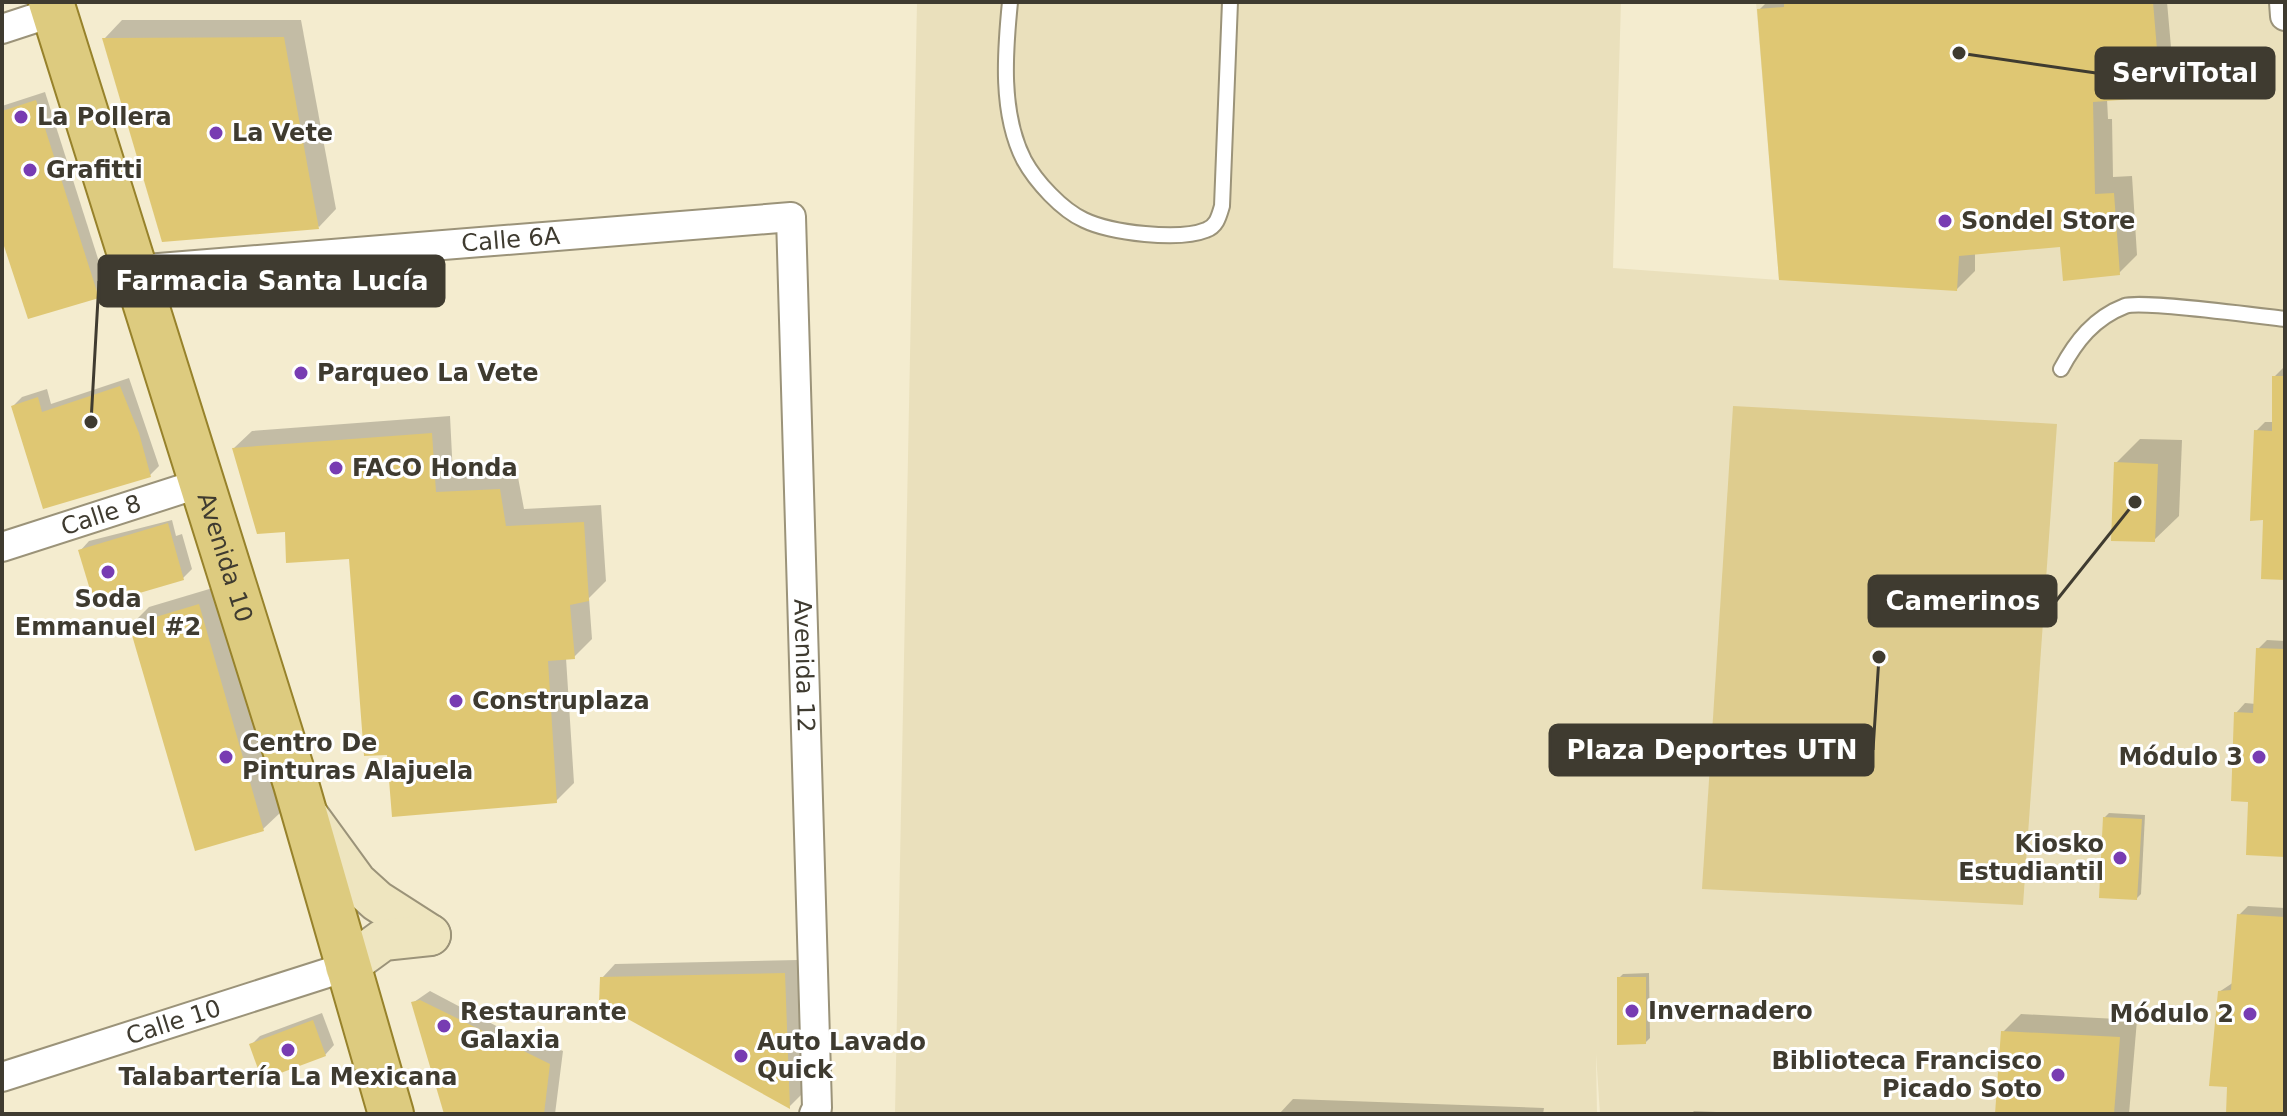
<svg xmlns="http://www.w3.org/2000/svg" width="2287" height="1116" font-family="'DejaVu Sans',sans-serif">
	<style>
		.built { fill: #eae0bc }
		.green { fill: #decc8e }
		.shadow { fill: #0003 }
		.building { fill: #dfc773 }
		.lines { fill: none; stroke-linecap: round; stroke-linejoin: round }
		.lane-casing { stroke: #9b9379; stroke-width: 18 }
		.street-casing { stroke: #9b9379; stroke-width: 32 }
		.secondary-casing { stroke: #9b9379; stroke-width: 44 }
		.primary-casing { stroke: #97822b; stroke-width: 48 }
		.lane { stroke: #fff; stroke-width: 14 }
		.street { stroke: #fff; stroke-width: 28 }
		.secondary { stroke: #eee5bf; stroke-width: 40 }
		.primary { stroke: #ddcb7f; stroke-width: 44 }
		.poi-dot { fill: #783cb2; stroke: #fff; stroke-width: 3 }
		.labels { text-anchor: middle; stroke-width: 6; stroke-linejoin: round; paint-order: stroke }
		.poi-label { font-size: 24px; font-weight: bold; fill: #3f3b30; stroke: #fff; text-anchor: start }
		.street-label { font-size: 24px; fill: #3f3b30; stroke: #fff }
		.leader { fill: none; stroke: #3f3b30; stroke-width: 3 }
		.callout-dot { fill: #3f3b30; stroke: #fff; stroke-width: 3 }
		.callout { fill: #3f3b30; stroke: #3f3b30; stroke-width: 3 }
		.callout-label { font-size: 26px; text-anchor: middle; font-weight: bold; fill: #fff }
	</style>
	<rect width="100%" height="100%" fill="#f4eccf"/>
	<!-- built -->
	<path class="built" d="M917,2H1621L1613,268L1779,280L1756,2H2285V1114H1600L1596,1054L1597,1114H895Z"/>
	<!-- green -->
	<path class="green" d="M1733,406L2057,424L2023,905L1702,889Z"/>
	<!-- shadow -->
	<g class="shadow">
		<path d="M1767,2H2167L2174,81L2160,95L2107,99L2108,119H2112L2113,177L2132,176L2137,255L2119,273L2062,245L1975,252V271L1957,289L1759,10Z"/>
		<path d="M122,20H301L336,209L319,227L105,38Z"/>
		<path d="M45,92L107,287L98,296L2,229V106Z"/>
		<path d="M2283,368H2285V578L2265,518L2256,431L2265,422H2274V377Z"/>
		<path d="M129,378L159,466L150,475L13,406L22,397L47,389L51,404Z"/>
		<path d="M450,416L453,475L517,472L524,509L601,505L606,581L589,598L592,639L574,657L566,658L574,783L556,801L388,752L351,557L287,530L234,448L252,431Z"/>
		<path d="M2140,439L2182,440L2179,516L2154,540L2116,463Z"/>
		<path d="M172,520L176,536L182,534L192,569L183,578L80,551L89,541Z"/>
		<path d="M216,587L281,812L263,829L131,625L149,607Z"/>
		<path d="M2267,640L2285,641V855L2250,800L2236,713L2245,703L2256,704L2258,649Z"/>
		<path d="M2109,813L2145,815L2141,894L2137,898L2105,817Z"/>
		<path d="M2248,906L2285,908V1114H2228L2229,1085L2219,992L2234,982L2239,915Z"/>
		<path d="M798,960L803,1093L790,1106L602,978L615,964Z"/>
		<path d="M1649,973L1650,1038L1646,1042L1619,978L1623,974Z"/>
		<path d="M430,991L540,1049L545,1044L563,1051L555,1114H446L414,1002Z"/>
		<path d="M322,1013L334,1045L325,1055L251,1045L260,1036Z"/>
		<path d="M2021,1014L2137,1020L2129,1114H1997L2003,1032Z"/>
		<path d="M1293,1099L1544,1108L1543,1114H1279Z"/>
		<path d="M1694,1111L1762,1114H1691Z"/>
	</g>
	<!-- building -->
	<g class="building">
		<path d="M1784,2H2153L2161,97L2093,102L2095,194L2114,193L2120,275L2063,281L2060,247L1959,256L1957,291L1779,280L1757,9L1784,7Z"/>
		<path d="M284,37L319,229L162,242L102,38Z"/>
		<path d="M36,100L99,298L28,319L2,240V111Z"/>
		<path d="M2272,376H2285V580L2261,579L2263,520L2250,521L2254,430L2272,431Z"/>
		<path d="M120,386L139,433L151,477L43,509L11,406L38,397L42,412Z"/>
		<path d="M432,433L436,492L500,489L506,526L584,522L589,601L570,605L575,659L548,661L557,803L392,817L387,755L364,756L349,559L286,563L285,532L257,534L232,448Z"/>
		<path d="M2114,462L2158,464L2155,542L2111,541Z"/>
		<path d="M168,523L184,580L95,606L78,550Z"/>
		<path d="M199,604L264,831L195,851L129,625Z"/>
		<path d="M2256,648L2285,649V857L2246,855L2248,802L2231,801L2234,712L2253,713Z"/>
		<path d="M2103,817L2142,819L2137,900L2099,898Z"/>
		<path d="M2237,914L2285,917V1114H2226L2227,1087L2209,1086L2218,991L2231,990Z"/>
		<path d="M785,973L790,1109L599,1003L600,977Z"/>
		<path d="M1617,977H1646V1044L1617,1045Z"/>
		<path d="M420,1000L550,1064L544,1114H444L411,1002Z"/>
		<path d="M313,1020L326,1056L262,1080L249,1044Z"/>
		<path d="M2001,1031L2120,1037L2114,1114H1995Z"/>
	</g>
	<g class="lines">
		<!-- lane casing -->
		<g class="lane-casing">
			<g id="lane">
				<path d="M1010,2C1005,52 1000,113 1024,160C1036,182 1062,210 1084,220C1111,233 1179,241 1206,230C1217,226 1219,216 1222,206L1230,2"/>
				<path d="M2061,369C2076,341 2094,318 2125,306C2140,300 2260,316 2285,319"/>
			</g>
		</g>
		<!-- street casing -->
		<g class="street-casing">
			<g id="street">
				<path d="M2284,2L2285,16"/>
				<path d="M2,29L54,12"/>
				<path id="s1" d="M134,270L791,217L817,1108L814,1114"/>
				<path id="s2" d="M2,547L201,483"/>
				<path id="s3" d="M2,1077L346,967"/>
			</g>
		</g>
		<!-- secondary casing -->
		<g class="secondary-casing">
			<g id="secondary">
				<path d="M308,816L356,882L377,901L430,935"/>
				<path d="M346,967L383,940L430,935"/>
			</g>
		</g>
		<!-- primary casing -->
		<g class="primary-casing">
			<g id="primary">
				<path id="s4" d="M51,2L296,784L391,1114"/>
			</g>
		</g>
		<!-- lane -->
		<use href="#lane" class="lane"/>
		<!-- street -->
		<use href="#street" class="street"/>
		<!-- secondary -->
		<use href="#secondary" class="secondary"/>
		<!-- primary -->
		<use href="#primary" class="primary"/>
	</g>
	<!-- markers -->
	<g class="poi-dot">
		<circle cx="21" cy="117" r="8"/>
		<circle cx="216" cy="133" r="8"/>
		<circle cx="30" cy="170" r="8"/>
		<circle cx="1945" cy="221" r="8"/>
		<circle cx="301" cy="373" r="8"/>
		<circle cx="336" cy="468" r="8"/>
		<circle cx="108" cy="572" r="8"/>
		<circle cx="456" cy="701" r="8"/>
		<circle cx="226" cy="757" r="8"/>
		<circle cx="2259" cy="757" r="8"/>
		<circle cx="2120" cy="858" r="8"/>
		<circle cx="1632" cy="1011" r="8"/>
		<circle cx="2250" cy="1014" r="8"/>
		<circle cx="444" cy="1026" r="8"/>
		<circle cx="288" cy="1050" r="8"/>
		<circle cx="741" cy="1056" r="8"/>
		<circle cx="2058" cy="1075" r="8"/>
	</g>
	<g class="labels">
		<!-- poi labels -->
		<g class="poi-label">
			<text x="37" y="125">La Pollera</text>
			<text x="232" y="141">La Vete</text>
			<text x="46" y="178">Grafitti</text>
			<text x="1961" y="229">Sondel Store</text>
			<text x="317" y="381">Parqueo La Vete</text>
			<text x="352" y="476">FACO Honda</text>
			<text x="108" y="607" text-anchor="middle">Soda<tspan x="108" dy="28">Emmanuel #2</tspan></text>
			<text x="472" y="709">Construplaza</text>
			<text x="242" y="751">Centro De<tspan x="242" dy="28">Pinturas Alajuela</tspan></text>
			<text x="2243" y="765" text-anchor="end">Módulo 3</text>
			<text x="2104" y="852" text-anchor="end">Kiosko<tspan x="2104" dy="28">Estudiantil</tspan></text>
			<text x="1648" y="1019">Invernadero</text>
			<text x="460" y="1020">Restaurante<tspan x="460" dy="28">Galaxia</tspan></text>
			<text x="2234" y="1022" text-anchor="end">Módulo 2</text>
			<text x="757" y="1050">Auto Lavado<tspan x="757" dy="28">Quick</tspan></text>
			<text x="2042" y="1069" text-anchor="end">Biblioteca Francisco<tspan x="2042" dy="28">Picado Soto</tspan></text>
			<text x="288" y="1085" text-anchor="middle">Talabartería La Mexicana</text>
		</g>
		<!-- street labels -->
		<g class="street-label">
			<text dy="8" stroke="none"><textPath href="#s1" startOffset="378">Calle 6A</textPath></text>
			<text dy="8" stroke="none"><textPath href="#s2" startOffset="104">Calle 8</textPath></text>
			<text dy="8" stroke="none"><textPath href="#s4" startOffset="582">Avenida 10</textPath></text>
			<text dy="8" stroke="none"><textPath href="#s1" startOffset="1108">Avenida 12</textPath></text>
			<text dy="8" stroke="none"><textPath href="#s3" startOffset="180">Calle 10</textPath></text>
		</g>
	</g>
	<!-- callouts -->
	<path class="leader" d="M1959 53L2096 73M91 422L99 281M2135 502L2056 601M1879 657L1873 750"/>
	<g class="callout-dot">
		<circle cx="1959" cy="53" r="8"/>
		<circle cx="91" cy="422" r="8"/>
		<circle cx="2135" cy="502" r="8"/>
		<circle cx="1879" cy="657" r="8"/>
	</g>
	<g class="callout">
		<rect x="2096" y="48" width="178" height="50" rx="8"/>
		<rect x="99" y="256" width="345" height="50" rx="8"/>
		<rect x="1869" y="576" width="187" height="50" rx="8"/>
		<rect x="1550" y="725" width="323" height="50" rx="8"/>
	</g>
	<g class="callout-label">
		<text x="2185" y="82">ServiTotal</text>
		<text x="272" y="290">Farmacia Santa Lucía</text>
		<text x="1963" y="610">Camerinos</text>
		<text x="1712" y="759">Plaza Deportes UTN</text>
	</g>
	<!-- border -->
	<rect width="2287" height="1116" fill="none" stroke="#3f3b30" stroke-width="8"/>
</svg>
